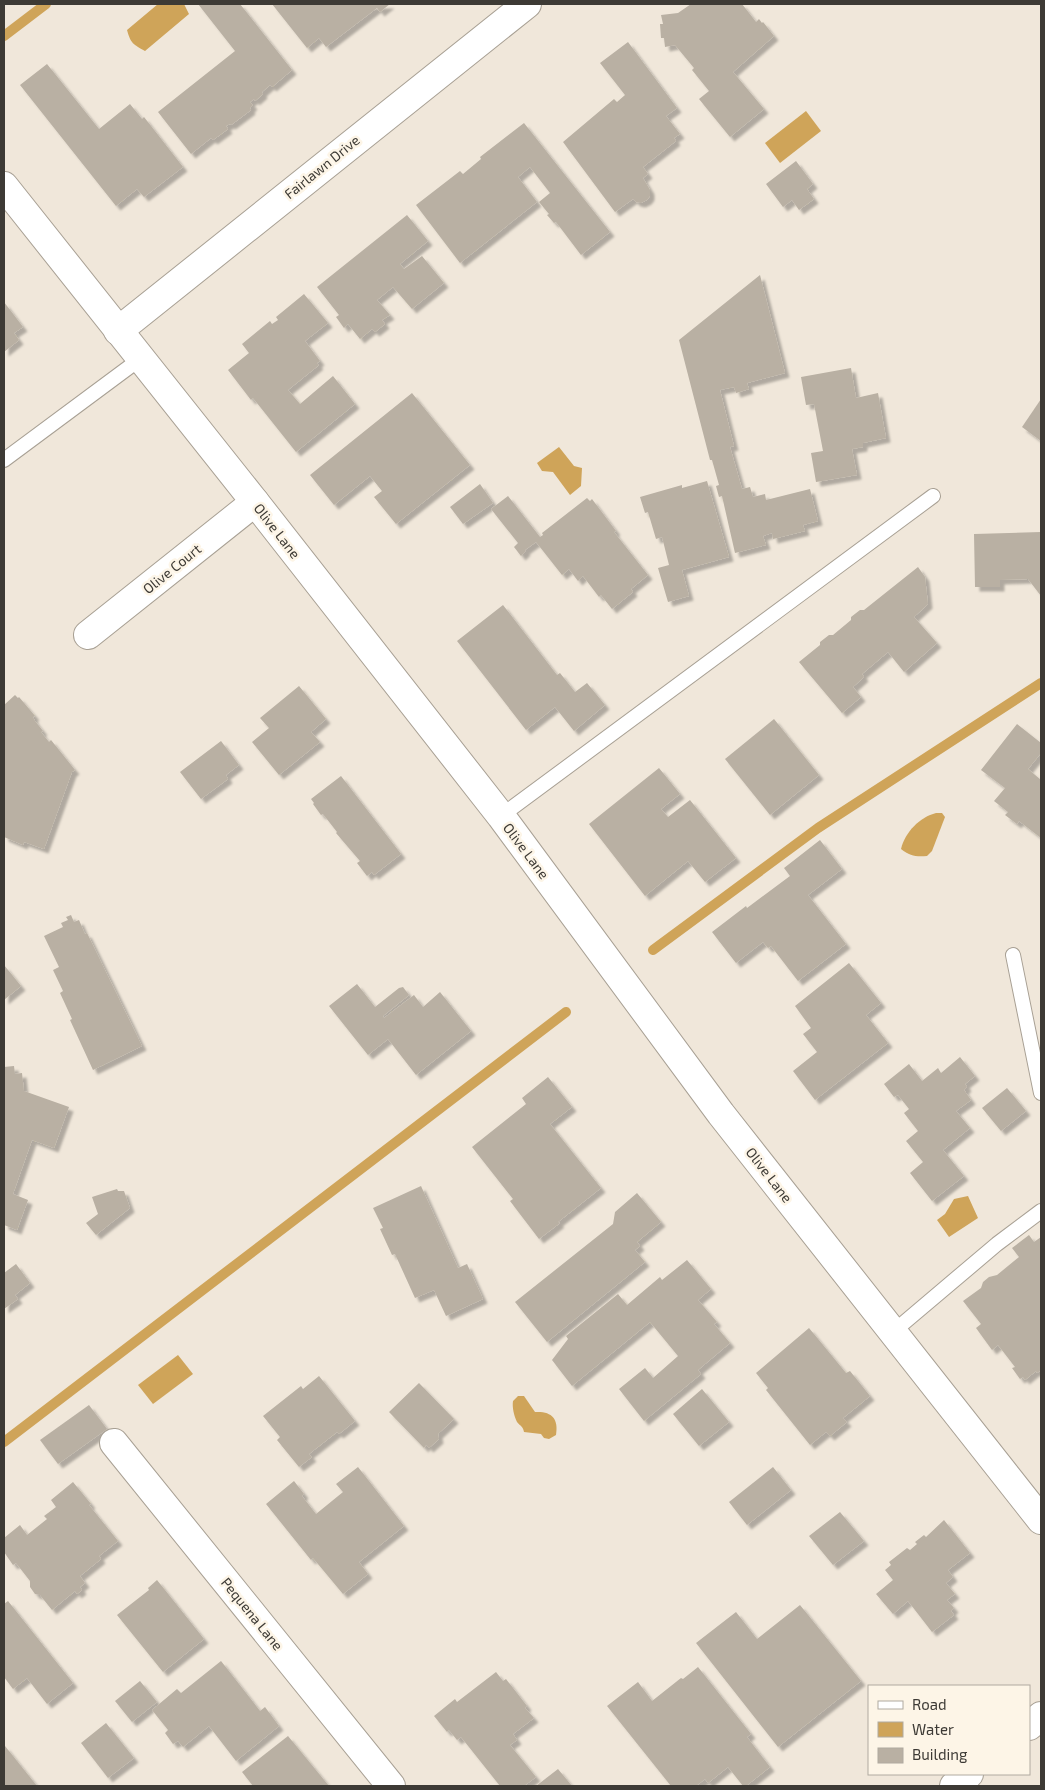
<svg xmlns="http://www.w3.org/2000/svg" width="1045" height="1790" font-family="'Exo 2',sans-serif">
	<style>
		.water { fill: #cfa459 }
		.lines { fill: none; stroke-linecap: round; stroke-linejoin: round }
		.stream { stroke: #cfa459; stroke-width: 10 }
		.building { fill: #b9b0a3; filter: url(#shadow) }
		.lane-casing { stroke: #a8a094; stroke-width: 16 }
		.street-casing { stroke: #a8a094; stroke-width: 30 }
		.secondary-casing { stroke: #a8a094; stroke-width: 30 }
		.lane { stroke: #fff; stroke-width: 14 }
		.street { stroke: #fff; stroke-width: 28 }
		.secondary { stroke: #fff; stroke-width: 28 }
		.labels { text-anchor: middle; stroke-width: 5; stroke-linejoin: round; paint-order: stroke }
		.street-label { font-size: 14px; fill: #3d3a35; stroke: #fdf5e7 }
	</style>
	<defs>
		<filter id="shadow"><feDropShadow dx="4.5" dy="4.5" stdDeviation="1" flood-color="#0004"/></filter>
	</defs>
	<rect width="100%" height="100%" fill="#f0e7da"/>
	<!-- water -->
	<g class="water">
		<path d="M158,4H184L189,14L145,51C133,44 131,44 127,30Z"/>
		<path d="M806,111L821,131L780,163L765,143Z"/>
		<path d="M559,447L574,466L582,468L581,486L570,495L553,472L542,471L537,463Z"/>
		<path d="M936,813H942L945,817L932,851L927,856C916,857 910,856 901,849C905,832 920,817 936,813Z"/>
		<path d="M968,1196L978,1218L949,1237L937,1220L945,1214L954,1199Z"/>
		<path d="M178,1355L193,1374L153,1404L138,1385Z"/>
		<path d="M518,1396H524L535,1412C551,1411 559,1418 556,1435L549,1439L544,1438L541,1434L524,1432C523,1426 520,1426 517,1422C514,1416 512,1407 513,1401Z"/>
	</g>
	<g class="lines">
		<!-- stream -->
		<g class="stream">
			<path d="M4,36L46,4"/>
			<path d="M653,950L818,828L1041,683"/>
			<path d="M4,1442L566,1012"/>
		</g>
	</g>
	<!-- building -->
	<g class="building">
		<path d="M198,4H240L292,70L272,87L270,85L262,92L263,94L255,101L254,99L250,102L253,105L250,108L251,110L231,125L230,124L226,126L228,129L213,140L211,138L191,154L158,112L235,51Z"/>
		<path d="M272,4H390L380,12L377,8L326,47L319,38L307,48Z"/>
		<path d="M691,4H742L756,22L759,19L762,23L763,22L774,36L733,72L764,109L730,137L699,99L709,91L692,70L694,68L675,45L665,47L664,38H661L660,24H663L661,15L678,13Z"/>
		<path d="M628,42L677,108L666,116L680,134L674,138L676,141L643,167L648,174L643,178L650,190V196L647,200L641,203L636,202L633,199L615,212L563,142L614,99L617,102L625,95L600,63Z"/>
		<path d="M47,64L99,129L130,104L142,119L144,117L183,167L144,197L137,189L116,206L20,85Z"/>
		<path d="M524,123L610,232L581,255L556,222L554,223L547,215L549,214L539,202L550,193L530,167L518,177L537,202L460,263L416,205L460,171L463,174L481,159L480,157Z"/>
		<path d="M796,161L813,184L807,189L814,199L799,210L792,200L783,207L766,184Z"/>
		<path d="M407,215L428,241L400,264L404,269L422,256L444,283L412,309L393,287L377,300L390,315L382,320L385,324L375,332L372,329L360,339L348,324L344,328L336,317L339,315L317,287Z"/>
		<path d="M760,275L785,373L747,383L749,389L736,393L734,387L720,390L734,446L730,447L742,489L750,487L753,497L765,494L766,500L810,489L818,521L803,525L805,531L773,539L772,533L763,536L766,545L735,553L722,496L719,497L716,486L719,485L712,460H710L679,340Z"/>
		<path d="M304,294L328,323L305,341L320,361L317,363L319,365L288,390L300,404L333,376L355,404L296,452L253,398L251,400L228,370L249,353L242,344L270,321L272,324L278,320L276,317Z"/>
		<path d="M4,302L23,327L14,333L19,340L4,352Z"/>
		<path d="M851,368L856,398L878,393L886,438L863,443V447L852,449L857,475L816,482L811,453L823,451L814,404L806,405L801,377Z"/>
		<path d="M412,393L470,465L396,524L374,497L382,491L370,476L334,505L310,475Z"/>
		<path d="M1041,399V441L1022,427Z"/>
		<path d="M707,481L729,557L682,570L689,596L668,602L658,568L669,565L662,537L656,539L648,512L645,513L640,497L682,485V488Z"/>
		<path d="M480,484L493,503L463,524L450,507Z"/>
		<path d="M508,496L540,537L543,535L542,533L587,498L590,501L592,499L616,531L614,532L648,575L631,589L633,592L612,609L601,595L599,597L583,576L578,581L569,569L562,575L536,542L525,550L526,551L521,556L514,547L518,543L491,509Z"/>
		<path d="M1041,532V596L1028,579L1000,580V587H975L974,534Z"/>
		<path d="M918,567L925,577L928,604L914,617L937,643L904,672L888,652L862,674L864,677L853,687L861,697L842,713L799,662L820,645V642L829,635H833L851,620V617L860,610H864Z"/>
		<path d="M503,605L557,675L560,673L575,692L587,683L605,705L574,731L555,707L526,730L457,641Z"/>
		<path d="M299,686L326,719L311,732L320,742L279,775L252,742L269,728L260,718Z"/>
		<path d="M15,695L18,698L19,697L35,716L33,717L35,721L43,731L41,732L49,742L51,740L75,770L72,772L44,849L24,842L23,845L4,837V705Z"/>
		<path d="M774,719L819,775L770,815L725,759Z"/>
		<path d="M1017,724L1041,743V753L1028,769L1041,780V838L1019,821L1017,824L1005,815L1008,812L994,801L1005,788L981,770Z"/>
		<path d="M221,741L239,765L226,775L228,779L201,799L180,772Z"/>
		<path d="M659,768L680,794L661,809L668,817L690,800L736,858L705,882L688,861L645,896L589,824Z"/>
		<path d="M341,776L401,854L374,875L372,872L367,876L357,863L360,861L336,833L337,832L323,814L321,815L313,804L314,803L311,799Z"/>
		<path d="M820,840L842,869L808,895L846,944L798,981L771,946L768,948L763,942L736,963L712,932L746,906L747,908L790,876L784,868Z"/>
		<path d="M71,915L74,922L79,920L85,934L87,933L142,1046L93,1070L70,1020L72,1019L60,993L63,991L53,970L59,967L44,936L63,927L61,923L68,920L66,917Z"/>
		<path d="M849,963L881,1003L866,1015L888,1043L815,1100L793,1071L817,1052L803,1034L811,1028L795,1006Z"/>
		<path d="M4,965L21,986L4,1000Z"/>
		<path d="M357,984L375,1007L399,988L403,987L409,995L383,1016L384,1018L414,995L423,1007L440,992L471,1031L416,1075L388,1039L368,1055L329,1006Z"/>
		<path d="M960,1057L975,1076L965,1084L967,1087L964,1090L971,1100L956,1111L970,1128L943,1150L964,1176L932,1201L910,1173L923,1162L906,1141L918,1131L904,1113L909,1109L898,1095L894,1097L884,1084L909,1064L922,1081L938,1068L941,1073Z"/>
		<path d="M14,1066L15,1074L22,1073L24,1091L69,1107L54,1148L32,1140L13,1194L28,1200L17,1230L4,1225V1067Z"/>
		<path d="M548,1077L572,1107L550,1124L601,1188L558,1222L560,1223L539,1239L510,1201L513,1199L472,1147L526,1104L522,1098Z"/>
		<path d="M1007,1088L1026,1111L1001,1131L982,1108Z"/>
		<path d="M421,1186L458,1268L467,1264L483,1299L446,1316L434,1290L415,1298L395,1254L392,1255L380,1229L383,1228L373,1208Z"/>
		<path d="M117,1189L118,1191H124L130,1208L96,1235L86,1223L98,1214L92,1197Z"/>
		<path d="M637,1193L661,1222L637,1242L640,1246L635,1250L645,1262L547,1342L515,1302L613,1224L615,1212Z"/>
		<path d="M1029,1235L1034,1242L1041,1237V1370L1037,1373L1036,1371L1025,1380L1023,1377L1020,1379L1012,1368L1015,1367L998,1345L992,1350L976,1328L981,1324L963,1301L981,1288L983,1282L989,1277L997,1275L1019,1257L1012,1248Z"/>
		<path d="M687,1260L711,1289L698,1300L717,1322L714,1324L730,1343L698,1370L701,1374L644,1421L619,1389L645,1368L653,1378L678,1356L650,1322L572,1386L552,1360L568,1339L566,1336L618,1294L627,1305L660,1277L662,1280Z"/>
		<path d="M16,1264L30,1283L15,1295L18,1299L4,1309V1273Z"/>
		<path d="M809,1328L846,1373L850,1371L870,1396L843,1418L847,1422L830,1436L826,1432L810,1445L766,1390L768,1388L756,1373Z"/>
		<path d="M319,1376L355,1421L339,1434L337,1432L309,1454L312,1457L299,1467L277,1440L280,1437L263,1416L301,1386L303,1389Z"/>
		<path d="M419,1383L454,1419L438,1434L439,1439L429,1448L426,1445L424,1448L389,1412Z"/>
		<path d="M702,1389L729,1422L699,1446L673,1414Z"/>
		<path d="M89,1405L107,1429L58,1464L40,1440Z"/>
		<path d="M358,1467L404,1526L359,1562L368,1574L343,1594L313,1558L311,1560L266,1504L294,1481L304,1494L302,1496L316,1514L343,1492L336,1484Z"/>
		<path d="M773,1467L791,1490L747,1525L729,1502Z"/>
		<path d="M73,1482L91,1504L89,1505L118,1541L99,1556L101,1559L80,1576L85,1583L80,1587L82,1590L77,1594L75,1591L52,1610L40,1595L35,1594L30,1587V1581L16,1563L13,1565L4,1552V1538L20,1525L27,1535L47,1519L44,1516L56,1507L51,1500Z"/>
		<path d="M840,1512L864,1541L833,1565L809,1536Z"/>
		<path d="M944,1520L970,1553L948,1570L953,1577L946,1583L955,1594L947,1600L954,1608L951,1611L954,1615L932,1632L908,1601L893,1614L876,1594L893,1580L885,1570L891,1565L889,1562L907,1548L910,1550L917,1544L915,1542L924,1535L926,1537Z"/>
		<path d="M157,1580L204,1639L163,1672L117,1615L149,1590L148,1588Z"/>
		<path d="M8,1601L73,1683L47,1704L27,1678L13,1689L4,1677V1604Z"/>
		<path d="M800,1605L861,1681L778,1747L696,1643L736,1612L757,1639Z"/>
		<path d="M221,1661L260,1711L265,1707L279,1726L236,1761L209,1726L183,1747L178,1741L173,1744L165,1733L168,1730L152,1710L177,1689L181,1693Z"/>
		<path d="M698,1667L751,1734L747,1737L770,1767L746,1786H743L728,1767L708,1783L705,1779L696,1786H671L607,1706L638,1682L652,1701L681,1678L683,1679Z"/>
		<path d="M496,1672L503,1681L506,1679L527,1706L525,1708L534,1718L513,1734L517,1740L510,1745L536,1777L524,1786H500L461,1737L457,1740L449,1730L447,1732L434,1716L455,1699L457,1702Z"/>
		<path d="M140,1681L157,1702L132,1722L115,1701Z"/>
		<path d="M106,1723L134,1758L108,1778L81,1743Z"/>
		<path d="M288,1736L329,1786H253L242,1772Z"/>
		<path d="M5,1746L37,1786H4V1747Z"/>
		<path d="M558,1769L572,1786H536Z"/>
	</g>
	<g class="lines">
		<!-- lane casing -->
		<g class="lane-casing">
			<g id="lane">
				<path d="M4,460L140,359"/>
				<path d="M501,816L933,496"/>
				<path d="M1013,955L1041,1093"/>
				<path d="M893,1332L997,1244L1041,1211"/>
			</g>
		</g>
		<!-- street casing -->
		<g class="street-casing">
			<g id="street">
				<path d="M4,186L255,502L501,816L721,1114L1041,1520"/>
				<path d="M118,331L527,4"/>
				<path d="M88,635L255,502"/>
				<path d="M114,1443L391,1786"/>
			</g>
		</g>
		<!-- secondary casing -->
		<g class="secondary-casing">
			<g id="secondary">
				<path d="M1029,1726L1041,1716"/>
				<path d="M954,1786L969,1774"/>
			</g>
		</g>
		<!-- lane -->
		<use href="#lane" class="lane"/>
		<!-- street -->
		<use href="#street" class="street"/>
		<!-- secondary -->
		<use href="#secondary" class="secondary"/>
	</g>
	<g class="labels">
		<!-- street labels -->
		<g class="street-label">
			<text transform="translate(322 167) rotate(-39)" y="5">Fairlawn Drive</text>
			<text transform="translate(277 531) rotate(52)" y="5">Olive Lane</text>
			<text transform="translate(172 569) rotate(-39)" y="5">Olive Court</text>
			<text transform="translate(526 851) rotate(53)" y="5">Olive Lane</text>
			<text transform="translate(769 1175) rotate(52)" y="5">Olive Lane</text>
			<text transform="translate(252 1614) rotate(51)" y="5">Pequena Lane</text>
		</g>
	</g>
	<!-- border -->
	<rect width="1045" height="1790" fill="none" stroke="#3d3a35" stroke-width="10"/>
	<!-- legend -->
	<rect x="868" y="1685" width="162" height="90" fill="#fdf5e7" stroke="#b0aaa0"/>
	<rect x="878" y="1701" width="25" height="8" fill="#ffffff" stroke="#b0aaa0"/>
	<text x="912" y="1710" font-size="15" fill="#3d3a35">Road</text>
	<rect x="878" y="1722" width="25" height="15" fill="#cfa459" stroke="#b0aaa0"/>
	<text x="912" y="1735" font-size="15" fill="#3d3a35">Water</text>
	<rect x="878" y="1748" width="25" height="15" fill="#b9b0a3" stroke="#b0aaa0"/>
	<text x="912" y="1760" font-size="15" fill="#3d3a35">Building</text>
</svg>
